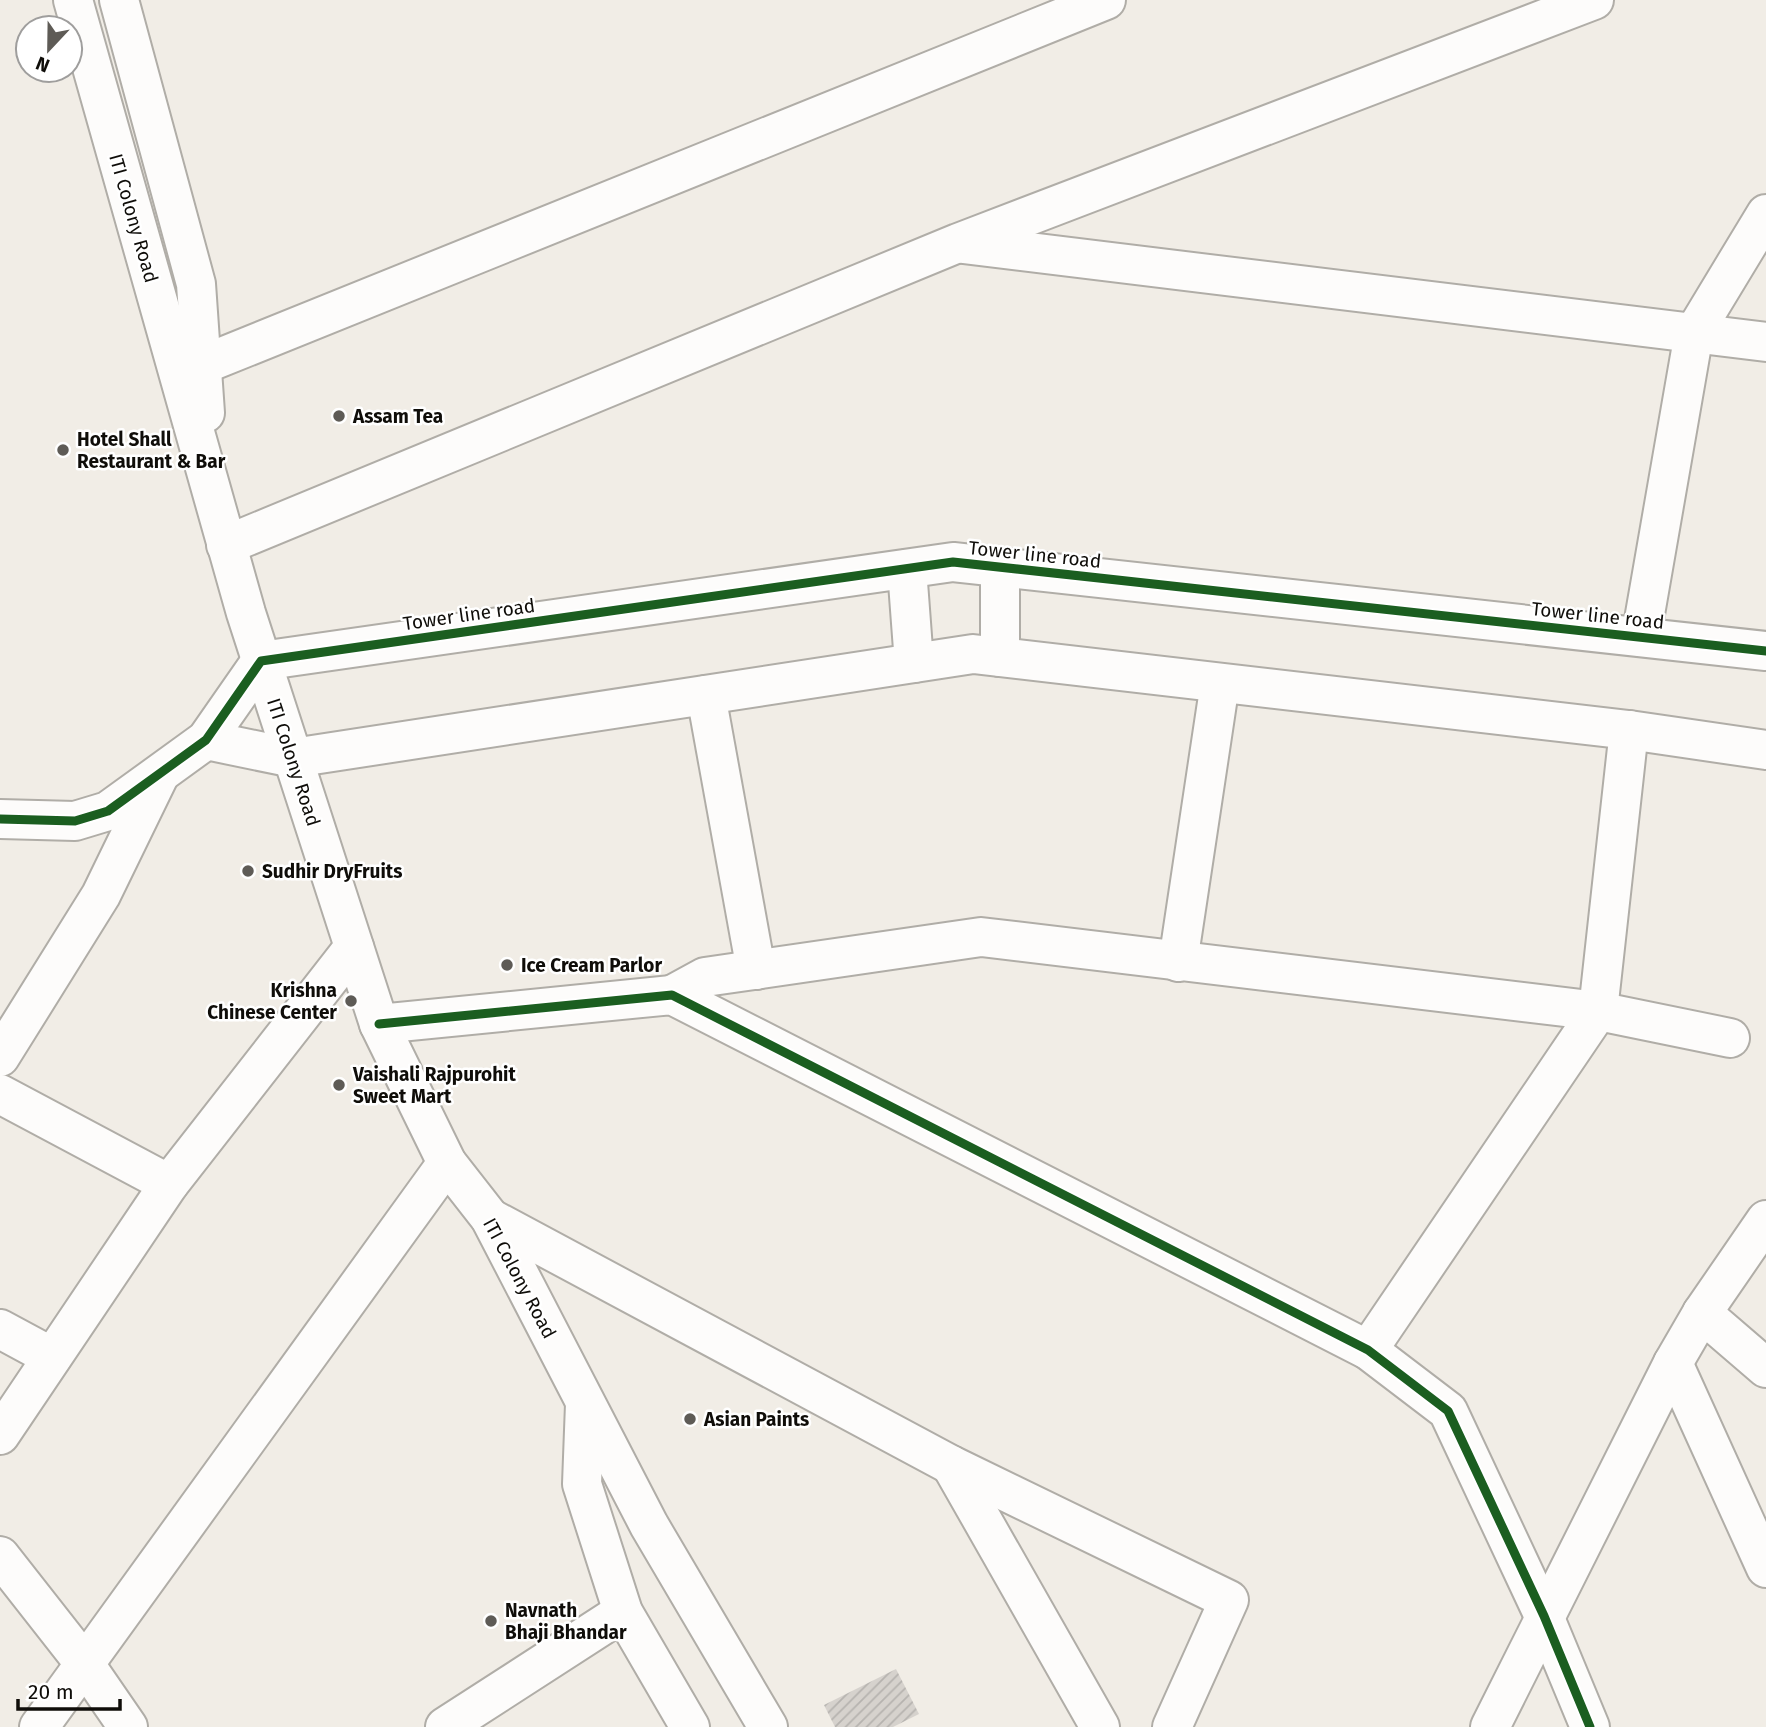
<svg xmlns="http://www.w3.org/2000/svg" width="1766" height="1727" font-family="'Fira Sans',sans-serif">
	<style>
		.building { fill: url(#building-hatch) }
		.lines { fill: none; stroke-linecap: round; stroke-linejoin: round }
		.minor-casing { stroke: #b0ada7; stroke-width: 42 }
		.major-casing { stroke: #b0ada7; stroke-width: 42 }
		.minor { stroke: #fdfcfb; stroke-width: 38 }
		.major { stroke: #fdfcfb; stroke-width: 38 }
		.cycleway-casing { stroke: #fff; stroke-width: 13 }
		.cycleway { stroke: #1b5e20; stroke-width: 9 }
		.poi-dot { fill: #5e5b56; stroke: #fff; stroke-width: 2.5 }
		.labels { text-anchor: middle; stroke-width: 5; stroke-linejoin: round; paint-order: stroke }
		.street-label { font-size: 19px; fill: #0f0d09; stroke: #fff }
		.poi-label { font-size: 19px; font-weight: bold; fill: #0f0d09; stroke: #fff; text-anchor: start }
	</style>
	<defs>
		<pattern id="building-hatch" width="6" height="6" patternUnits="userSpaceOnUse" patternTransform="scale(1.75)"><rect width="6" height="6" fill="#d6d2cd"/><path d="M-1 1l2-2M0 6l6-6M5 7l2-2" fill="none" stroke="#b6b3af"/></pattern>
	</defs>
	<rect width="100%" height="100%" fill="#f1ede6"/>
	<!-- building -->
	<path class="building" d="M896,1669L919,1714L893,1727H835L824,1705Z"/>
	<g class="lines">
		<!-- minor casing -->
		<g class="minor-casing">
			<g id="minor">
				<path d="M963,244L1766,342"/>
				<path d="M202,365L1106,0"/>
				<path d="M226,545L958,243L1594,0"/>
				<path d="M1000,568V657"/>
				<path d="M907,569L914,663"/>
				<path d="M1641,637L1694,333L1766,214"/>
				<path d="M706,695L756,970"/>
				<path d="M206,740L293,758L973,654L1629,730L1766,750"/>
				<path d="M0,819L75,821L108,811L206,740L261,661L953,562L1766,651"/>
				<path d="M1178,962L1220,683"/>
				<path d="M672,995L705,977L981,937L1598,1011L1730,1038"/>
				<path d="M379,1024L672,995L1368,1350L1448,1411L1544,1616L1590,1727"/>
				<path d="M0,1057L101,895L158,778"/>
				<path d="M0,1094L169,1184"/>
				<path d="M490,1218L951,1465L1229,1600L1172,1727"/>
				<path d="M1702,1313L1766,1368"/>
				<path d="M0,1329L52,1357"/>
				<path d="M1368,1350L1598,1011L1629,730"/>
				<path d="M1673,1363L1766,1568"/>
				<path d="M0,1435L169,1184L354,947"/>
				<path d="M951,1465L1100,1727"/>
				<path d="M0,1556L84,1663L128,1727"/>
				<path d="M39,1727L447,1163"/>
				<path d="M445,1727L623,1612"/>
				<path d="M1490,1727L1673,1363L1702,1313L1766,1220"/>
			</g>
		</g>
		<!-- major casing -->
		<g class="major-casing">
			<g id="major">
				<path d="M73,0L246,613L379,1024L447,1163L490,1218L649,1525L768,1727"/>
				<path d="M119,0L196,284L205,413"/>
				<path d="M585,1404L582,1484L623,1612L690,1727"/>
			</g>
		</g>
		<!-- minor -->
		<use href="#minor" class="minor"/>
		<!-- major -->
		<use href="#major" class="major"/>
		<!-- cycleway casing -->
		<g class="cycleway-casing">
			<g id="cycleway">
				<path d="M0,819L75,821L108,811L206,740L261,661L953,562L1766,651"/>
				<path d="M379,1024L672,995L1368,1350L1448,1411L1544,1616L1590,1727"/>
			</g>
		</g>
		<!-- cycleway -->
		<use href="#cycleway" class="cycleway"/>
	</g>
	<!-- markers -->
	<g class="poi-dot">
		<circle cx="339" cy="416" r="7"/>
		<circle cx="63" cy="450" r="7"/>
		<circle cx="248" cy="871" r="7"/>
		<circle cx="507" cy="965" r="7"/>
		<circle cx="351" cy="1001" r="7"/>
		<circle cx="339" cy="1085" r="7"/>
		<circle cx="690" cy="1419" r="7"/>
		<circle cx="491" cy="1621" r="7"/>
	</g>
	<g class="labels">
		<!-- street labels -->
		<g class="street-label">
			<text transform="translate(134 218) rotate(74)" y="7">ITI Colony Road</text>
			<text transform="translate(1035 554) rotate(6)" y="7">Tower line road</text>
			<text transform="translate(469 614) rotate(-8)" y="7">Tower line road</text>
			<text transform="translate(1598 615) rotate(6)" y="7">Tower line road</text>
			<text transform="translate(294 762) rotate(72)" y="7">ITI Colony Road</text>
			<text transform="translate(520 1278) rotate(62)" y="7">ITI Colony Road</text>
		</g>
		<!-- poi labels -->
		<g class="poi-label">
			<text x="353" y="423">Assam Tea</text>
			<text x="77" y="446">Hotel Shall<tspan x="77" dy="22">Restaurant &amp; Bar</tspan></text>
			<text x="262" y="878">Sudhir DryFruits</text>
			<text x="521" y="972">Ice Cream Parlor</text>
			<text x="337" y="997" text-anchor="end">Krishna<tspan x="337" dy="22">Chinese Center</tspan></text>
			<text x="353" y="1081">Vaishali Rajpurohit<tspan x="353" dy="22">Sweet Mart</tspan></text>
			<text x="704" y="1426">Asian Paints</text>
			<text x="505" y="1617">Navnath<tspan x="505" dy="22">Bhaji Bhandar</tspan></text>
		</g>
	</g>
	<!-- north arrow -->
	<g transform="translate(49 49) rotate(202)"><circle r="33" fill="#ffffff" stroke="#9f9e9d" stroke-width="2"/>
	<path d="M0-5L12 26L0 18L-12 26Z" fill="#5e5b56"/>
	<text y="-10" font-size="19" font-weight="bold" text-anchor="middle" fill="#0f0d09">N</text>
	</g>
	<!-- scale -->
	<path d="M18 1699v10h102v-10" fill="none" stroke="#0f0d09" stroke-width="3.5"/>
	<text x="28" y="1699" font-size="21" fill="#0f0d09" stroke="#ffffff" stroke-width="5" paint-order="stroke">20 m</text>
</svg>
